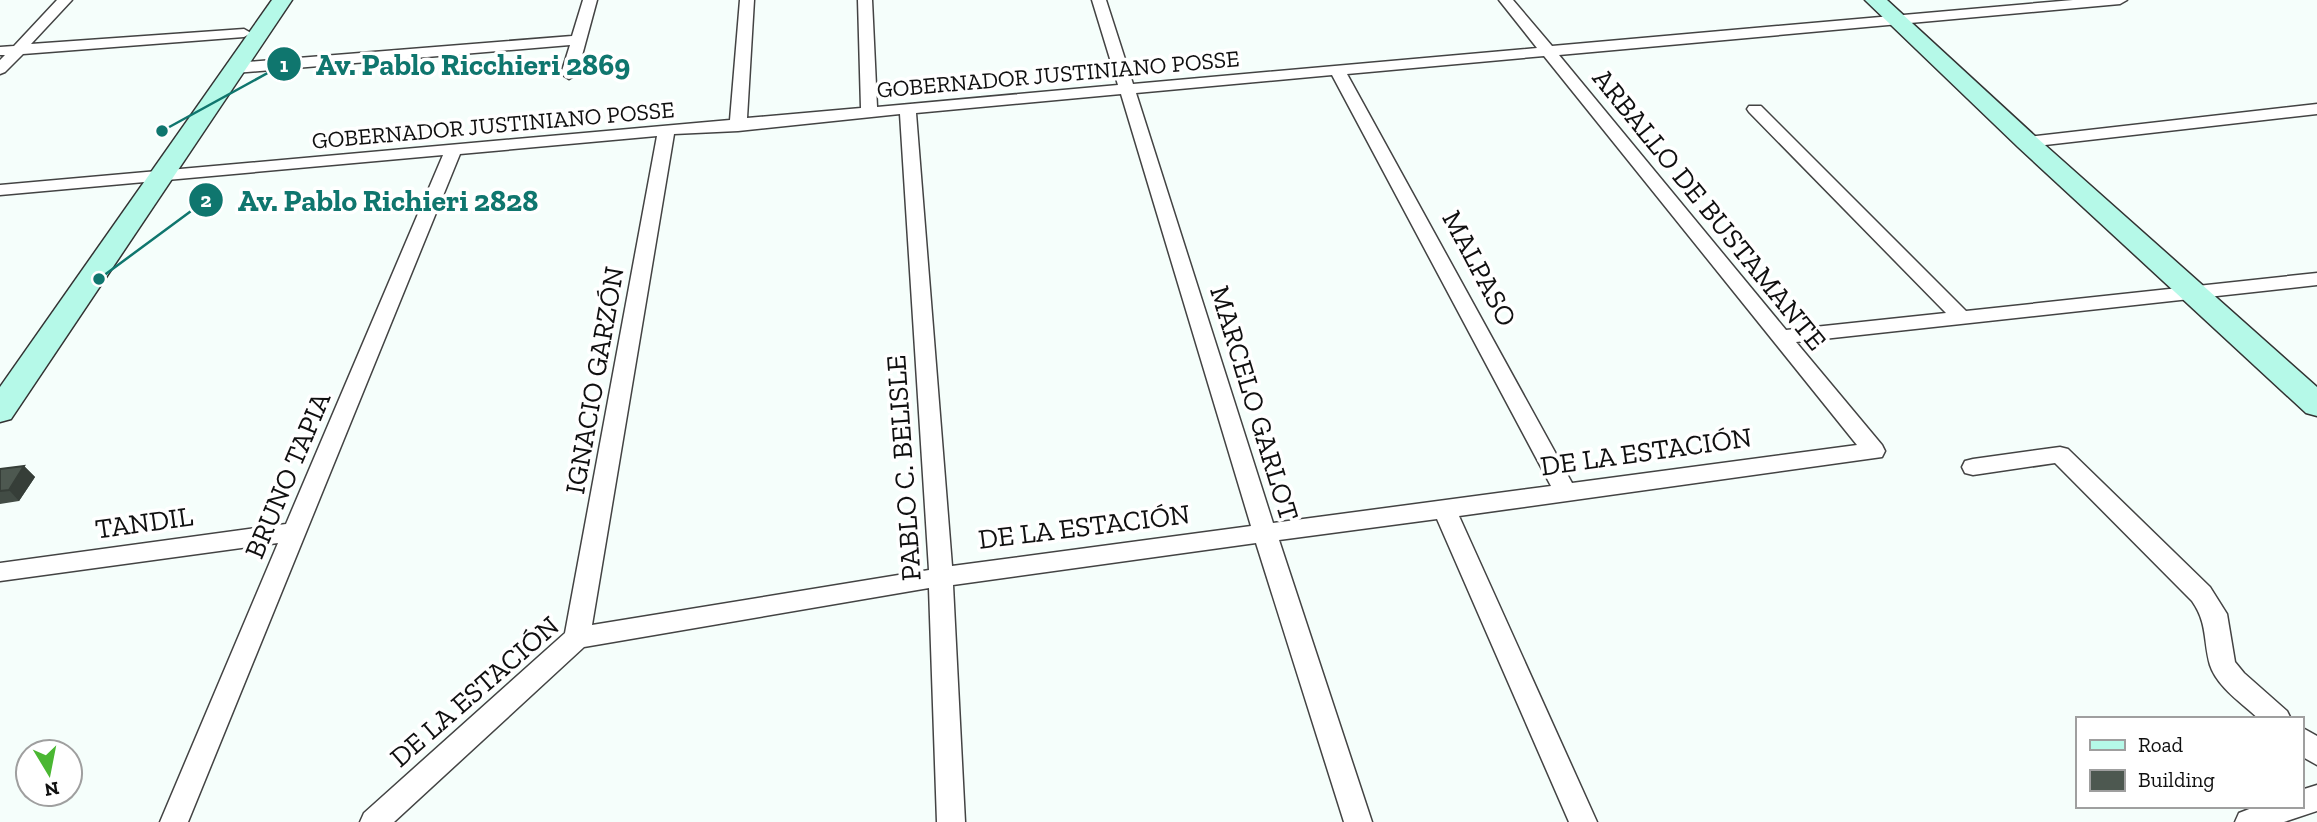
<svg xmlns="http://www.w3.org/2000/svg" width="2317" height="822" font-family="'Zilla Slab',serif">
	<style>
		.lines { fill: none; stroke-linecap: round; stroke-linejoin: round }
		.minor-casing { stroke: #434343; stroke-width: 3 }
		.secondary-casing { stroke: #323232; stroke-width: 3 }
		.minor { fill: #fff; fill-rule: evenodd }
		.secondary { fill: #b5f9e8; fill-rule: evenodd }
		.wall { fill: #424c45 }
		.shaded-wall { fill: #363e38 }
		.building { fill: #4d5850; stroke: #363e38; stroke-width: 2 }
		.labels { text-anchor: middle; stroke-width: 7; stroke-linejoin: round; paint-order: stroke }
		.far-street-label { font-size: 23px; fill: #101010; stroke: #fff }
		.street-label { font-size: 28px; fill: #101010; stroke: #fff }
		.leader { fill: none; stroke: #0f766e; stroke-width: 2.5 }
		.callout-dot { fill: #0f766e; stroke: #fff; stroke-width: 2.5 }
		.mark-label { font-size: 21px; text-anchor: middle; font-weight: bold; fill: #fff }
		.callout-label { font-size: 30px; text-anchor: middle; font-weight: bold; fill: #0f766e; stroke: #fff; stroke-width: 7; stroke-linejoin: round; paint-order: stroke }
	</style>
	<rect width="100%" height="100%" fill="#f5fefb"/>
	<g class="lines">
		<!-- minor casing -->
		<g class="minor-casing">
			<g id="minor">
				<path d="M57,0H72L31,44L244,29L251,33L244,37L23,54L5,72L0,74V60L5,55H0V47L14,46Z"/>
				<path d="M583,0H597L577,74L569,79L561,74L570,45L235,73L227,68L235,63L572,36Z"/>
				<path d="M740,0H754L747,118L861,108L858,0H872L877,107L1118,85L1092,0H1106L1133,84L1537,48L1499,0H1513L1552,46L2073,0H2127L2120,4L1559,55L1786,330L1946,313L1749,112L1747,109L1749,106H1761L1966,311L2317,273V285L1796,342L1882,445L1885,451L1882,457L1459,516L1597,822H1569L1437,519L1279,540L1372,822H1344L1256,543L953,585L965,822H937L929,588L584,647L394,822H360L364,813L565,633L657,136L460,154L188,822H160L278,543L0,581V563L286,524L443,155L0,195V185L730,120ZM1544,56L1857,445L1572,483L1347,74ZM1332,75L1551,486L1273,523L1136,93ZM1121,94L1251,526L952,566L916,113ZM900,114L929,570L592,625L674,134L738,131Z"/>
				<path d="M2317,104V114L2027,147L2019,142L2027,137Z"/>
				<path d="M2060,447L2068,449L2210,587L2227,614L2235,662L2244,673L2287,711L2291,719H2259C2243,704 2217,687 2210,665C2203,640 2208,624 2192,601L2055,463L1973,475L1965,473L1962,467L1965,461L1973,459Z"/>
				<path d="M2301,727L2317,736V765L2301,756Z"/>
				<path d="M2317,785V811L2284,822H2235L2239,813L2257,806H2301V790Z"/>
			</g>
		</g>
		<!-- secondary casing -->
		<g class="secondary-casing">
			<g id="secondary">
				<path d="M272,0H292L11,419L0,422V387Z"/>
				<path d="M1865,0H1887L2036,137L2317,387V416L2306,413L2018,147Z"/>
			</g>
		</g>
		<!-- minor -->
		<use href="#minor" class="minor"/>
		<!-- secondary -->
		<use href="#secondary" class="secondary"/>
	</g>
	<!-- wall -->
	<path class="wall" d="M24,466L35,477L19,501L0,504V469Z"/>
	<!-- shaded-wall -->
	<path class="shaded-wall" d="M24,466L35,477L19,501L9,490Z"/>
	<!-- building -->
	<path class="building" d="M24,466L9,490L0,491V469Z"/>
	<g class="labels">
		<!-- far-street labels -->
		<g class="far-street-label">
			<text transform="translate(1058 74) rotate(-5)" y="8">GOBERNADOR JUSTINIANO POSSE</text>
			<text transform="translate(493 125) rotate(-5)" y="8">GOBERNADOR JUSTINIANO POSSE</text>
		</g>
		<!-- street labels -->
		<g class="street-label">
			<text transform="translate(1710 209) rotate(51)" y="10">ARBALLO DE BUSTAMANTE</text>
			<text transform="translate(1480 268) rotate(62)" y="10">MALPASO</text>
			<text transform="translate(594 380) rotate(-80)" y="10">IGNACIO GARZÓN</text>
			<text transform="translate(1255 403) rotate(73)" y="10">MARCELO GARLOT</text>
			<text transform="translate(1646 451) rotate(-8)" y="10">DE LA ESTACIÓN</text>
			<text transform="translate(903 468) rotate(-94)" y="10">PABLO C. BELISLE</text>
			<text transform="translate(287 475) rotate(-67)" y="10">BRUNO TAPIA</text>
			<text transform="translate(144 522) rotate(-8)" y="10">TANDIL</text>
			<text transform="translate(1084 526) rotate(-7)" y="10">DE LA ESTACIÓN</text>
			<text transform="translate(474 691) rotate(-41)" y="10">DE LA ESTACIÓN</text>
		</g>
	</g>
	<!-- callouts -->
	<path class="leader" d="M162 131L284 64M99 279L206 200"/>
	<g class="callout-dot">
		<circle cx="162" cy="131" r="7"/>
		<circle cx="99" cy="279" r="7"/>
		<circle cx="284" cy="64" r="18"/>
		<circle cx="206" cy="200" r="18"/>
	</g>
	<g class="mark-label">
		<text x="284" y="72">1</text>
		<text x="206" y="207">2</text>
	</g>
	<g class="callout-label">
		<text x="473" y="75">Av. Pablo Ricchieri 2869</text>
		<text x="388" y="211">Av. Pablo Richieri 2828</text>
	</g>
	<!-- legend -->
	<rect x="2076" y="717" width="228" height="91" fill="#ffffff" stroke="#9f9f9f" stroke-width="2"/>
	<rect x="2090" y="740" width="35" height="10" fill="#b5f9e8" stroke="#9f9f9f" stroke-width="2"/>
	<text x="2138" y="752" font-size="21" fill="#101010">Road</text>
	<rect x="2090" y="770" width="35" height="21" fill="#4d5850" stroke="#9f9f9f" stroke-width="2"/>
	<text x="2138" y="787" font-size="21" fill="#101010">Building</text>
	<!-- north arrow -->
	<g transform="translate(49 773) rotate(170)"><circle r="33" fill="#ffffff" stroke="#9f9f9f" stroke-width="2"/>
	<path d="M0-5L12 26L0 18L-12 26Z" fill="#4ab732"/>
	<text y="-10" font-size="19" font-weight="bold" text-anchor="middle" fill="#101010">N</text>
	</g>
</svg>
